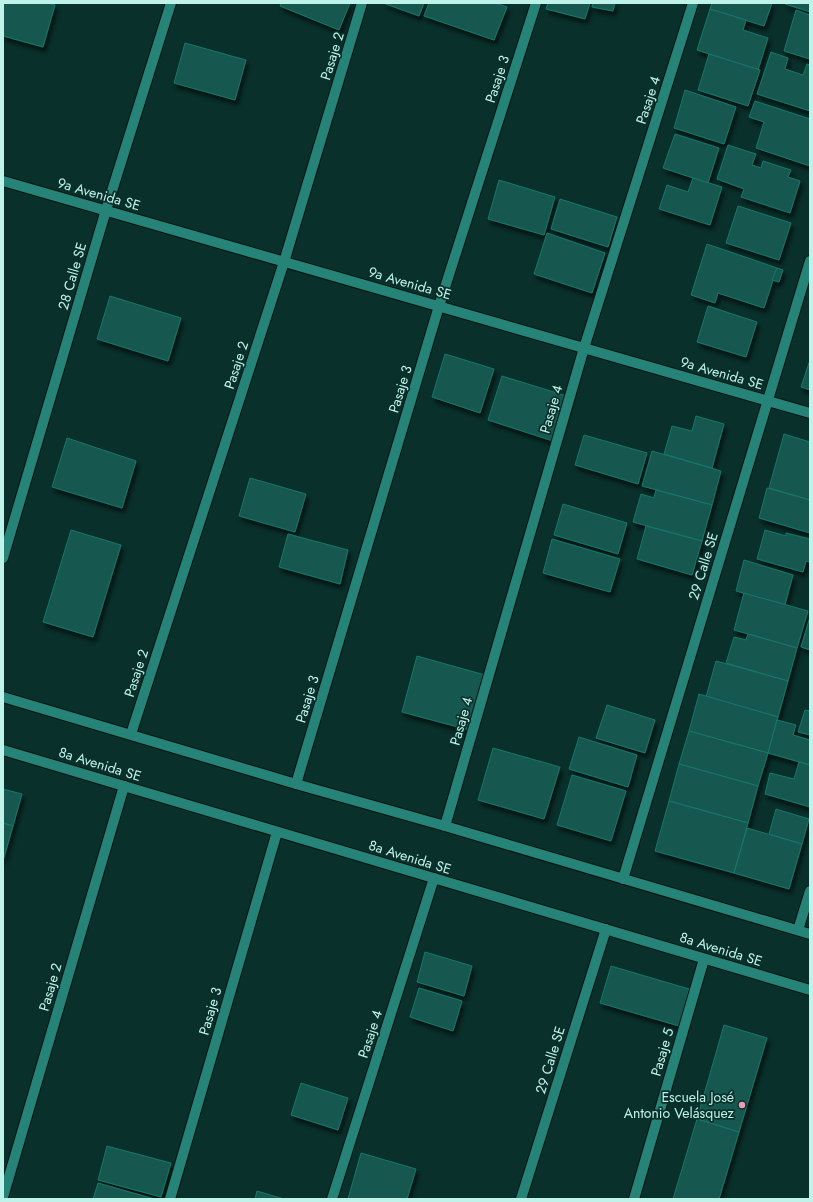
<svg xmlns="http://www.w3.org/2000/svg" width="813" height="1202" font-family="Jost,sans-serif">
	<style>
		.building { fill: #17584f; stroke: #14776b; filter: url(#shadow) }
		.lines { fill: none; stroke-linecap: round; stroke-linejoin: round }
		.service-casing { stroke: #061512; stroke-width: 12 }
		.minor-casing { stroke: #061512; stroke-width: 12 }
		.tertiary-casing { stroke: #061512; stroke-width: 12 }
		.service { stroke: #268377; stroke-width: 10 }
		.minor { stroke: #268377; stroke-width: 10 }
		.tertiary { stroke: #268377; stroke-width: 10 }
		.poi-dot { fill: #f19ab1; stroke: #09302b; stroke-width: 1.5 }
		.labels { text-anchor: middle; stroke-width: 3.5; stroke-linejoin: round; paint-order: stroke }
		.street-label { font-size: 14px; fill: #bff2e9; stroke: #09302b }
		.poi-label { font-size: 14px; fill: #bff2e9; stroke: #09302b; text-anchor: end }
	</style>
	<defs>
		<filter id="shadow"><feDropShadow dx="2.5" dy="4.5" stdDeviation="2" flood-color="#0009"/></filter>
	</defs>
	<rect width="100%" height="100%" fill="#09302b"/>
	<!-- building -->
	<g class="building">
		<path d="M3,3H48L55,5L43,47L3,36Z"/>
		<path d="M281,3H350L339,30L280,6Z"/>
		<path d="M383,3H424L419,16Z"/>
		<path d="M429,3H495L507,7L494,40L424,16Z"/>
		<path d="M548,3H590L585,19L546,9Z"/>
		<path d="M593,3H615L613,11L592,7Z"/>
		<path d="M712,3H772L764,26L710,9Z"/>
		<path d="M785,3H810V12L785,4Z"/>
		<path d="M710,9L746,20L743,30L768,38L758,70L697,50Z"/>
		<path d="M796,10L810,15V59L784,51Z"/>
		<path d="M185,43L246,60L235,100L174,83Z"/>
		<path d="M771,52L788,58L785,69L803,75L807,64L810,65V111L757,94Z"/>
		<path d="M709,54L760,70L748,106L698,90Z"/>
		<path d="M685,90L736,107L724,144L674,128Z"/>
		<path d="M755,101L810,119V166L756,148L764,122L749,117Z"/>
		<path d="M675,134L719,148L708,183L663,168Z"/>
		<path d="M728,145L756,154L752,165L761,168L763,161L791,170L788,177L800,181L790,213L741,197L744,189L717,179Z"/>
		<path d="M693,178L722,187L710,225L659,209L667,185L688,192Z"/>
		<path d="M499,180L555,197L544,235L488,219Z"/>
		<path d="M560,199L617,217L608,247L551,229Z"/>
		<path d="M738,206L791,223L779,260L726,243Z"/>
		<path d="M547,233L605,253L592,293L534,274Z"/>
		<path d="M707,244L777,268L764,308L718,293L715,303L691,295Z"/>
		<path d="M777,268L783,270L779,282L772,280Z"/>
		<path d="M110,296L181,318L168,361L97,339Z"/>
		<path d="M708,306L757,322L746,357L697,342Z"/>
		<path d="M445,354L494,369L480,413L432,397Z"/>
		<path d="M810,360V390L801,387Z"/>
		<path d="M502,376L570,397L556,442L488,420Z"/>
		<path d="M696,416L724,424L712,468L664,454L672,426L692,431Z"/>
		<path d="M784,434L810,442V500L769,488Z"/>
		<path d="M584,435L647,453L638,484L575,465Z"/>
		<path d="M67,438L136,461L122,508L52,487Z"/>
		<path d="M652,451L721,471L712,505L642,486Z"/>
		<path d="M250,478L306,494L295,532L239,516Z"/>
		<path d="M767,488L810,500V533L759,518Z"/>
		<path d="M656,490L712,505L702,541L633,522L641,494L654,498Z"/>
		<path d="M563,504L627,523L618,554L554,535Z"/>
		<path d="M646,526L702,541L692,575L637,559Z"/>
		<path d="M71,530L121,545L93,637L43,622Z"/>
		<path d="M765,530L786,536V533L810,539V562L806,561L803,572L757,559Z"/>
		<path d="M288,534L348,550L340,584L279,567Z"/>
		<path d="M552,539L620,559L610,592L543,573Z"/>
		<path d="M744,560L793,575L785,605L736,591Z"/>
		<path d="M744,593L808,611L797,648L734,630Z"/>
		<path d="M810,617V650L801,647Z"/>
		<path d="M748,634L797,648L788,681L726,663L734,637L746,640Z"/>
		<path d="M417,656L485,675L469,730L402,712Z"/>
		<path d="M716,661L788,681L778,717L706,697Z"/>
		<path d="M699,694L778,717L768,753L689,731Z"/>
		<path d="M607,705L655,720L645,753L596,738Z"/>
		<path d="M805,710L810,711V735L798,732Z"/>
		<path d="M777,720L796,725L793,735L810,740V765L768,753Z"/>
		<path d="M689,731L768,753L758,786L679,764Z"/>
		<path d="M579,737L637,755L628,787L569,769Z"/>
		<path d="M493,748L560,767L544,819L478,800Z"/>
		<path d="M799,762L810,765V807L765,794L770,773L794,779Z"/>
		<path d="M679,764L758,786L748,823L669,801Z"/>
		<path d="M572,775L626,791L611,841L557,825Z"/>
		<path d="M3,789L22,794L13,826L3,823Z"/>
		<path d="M669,801L748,823L734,873L655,851Z"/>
		<path d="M776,809L809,819L802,844L769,834Z"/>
		<path d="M3,823L13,826L3,861Z"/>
		<path d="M747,828L802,844L789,889L734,873Z"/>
		<path d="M425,952L472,966L464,996L417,982Z"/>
		<path d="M611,966L689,989L679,1026L600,1003Z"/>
		<path d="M419,988L462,1001L453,1031L410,1017Z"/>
		<path d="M724,1025L767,1038L739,1132L697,1119Z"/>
		<path d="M301,1083L348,1098L338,1130L291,1115Z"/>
		<path d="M697,1119L739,1132L719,1199H673Z"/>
		<path d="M107,1146L171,1163L161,1197L98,1180Z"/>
		<path d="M361,1153L416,1169L407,1199H348Z"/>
		<path d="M98,1183L154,1199H93Z"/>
		<path d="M257,1191L284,1199H255Z"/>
	</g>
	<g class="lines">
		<!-- service casing -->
		<g class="service-casing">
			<g id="service">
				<path d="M131,734L284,262L362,3"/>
				<path d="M296,784L439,306L536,3"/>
				<path d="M445,826L584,348L693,3"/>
				<path d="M798,930L810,891"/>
				<path d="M3,1197L124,786"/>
				<path d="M170,1199L277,832"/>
				<path d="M332,1199L434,878"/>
				<path d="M634,1199L704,959"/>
			</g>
		</g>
		<!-- minor casing -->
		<g class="minor-casing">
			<g id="minor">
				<path d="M3,181L810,413"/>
				<path d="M3,558L106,210L171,3"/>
				<path d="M623,879L810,261"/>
				<path d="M521,1199L606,929"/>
			</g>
		</g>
		<!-- tertiary casing -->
		<g class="tertiary-casing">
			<g id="tertiary">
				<path d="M3,697L296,784L445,826L810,934"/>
				<path d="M3,750L810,990"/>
			</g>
		</g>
		<!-- service -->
		<use href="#service" class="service"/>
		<!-- minor -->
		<use href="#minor" class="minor"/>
		<!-- tertiary -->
		<use href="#tertiary" class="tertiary"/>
	</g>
	<!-- markers -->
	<circle class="poi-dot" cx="742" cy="1105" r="4"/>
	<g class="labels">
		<!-- street labels -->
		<g class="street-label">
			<text transform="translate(332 56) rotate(-73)" y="5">Pasaje 2</text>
			<text transform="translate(497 79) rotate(-72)" y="5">Pasaje 3</text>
			<text transform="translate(648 100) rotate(-72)" y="5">Pasaje 4</text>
			<text transform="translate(99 194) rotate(16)" y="5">9a Avenida SE</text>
			<text transform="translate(72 276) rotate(-74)" y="5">28 Calle SE</text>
			<text transform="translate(410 283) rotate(16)" y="5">9a Avenida SE</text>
			<text transform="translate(236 365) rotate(-72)" y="5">Pasaje 2</text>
			<text transform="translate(722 373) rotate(16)" y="5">9a Avenida SE</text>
			<text transform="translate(400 389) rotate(-73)" y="5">Pasaje 3</text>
			<text transform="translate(551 409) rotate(-74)" y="5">Pasaje 4</text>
			<text transform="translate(703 566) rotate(-73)" y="5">29 Calle SE</text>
			<text transform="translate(136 673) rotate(-72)" y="5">Pasaje 2</text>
			<text transform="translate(307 699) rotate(-73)" y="5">Pasaje 3</text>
			<text transform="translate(461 721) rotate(-74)" y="5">Pasaje 4</text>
			<text transform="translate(100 764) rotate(17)" y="5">8a Avenida SE</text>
			<text transform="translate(410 857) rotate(17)" y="5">8a Avenida SE</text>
			<text transform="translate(721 949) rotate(17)" y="5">8a Avenida SE</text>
			<text transform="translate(50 987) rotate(-74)" y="5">Pasaje 2</text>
			<text transform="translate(210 1011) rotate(-74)" y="5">Pasaje 3</text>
			<text transform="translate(370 1034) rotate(-72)" y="5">Pasaje 4</text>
			<text transform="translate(662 1052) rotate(-74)" y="5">Pasaje 5</text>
			<text transform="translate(550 1060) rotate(-73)" y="5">29 Calle SE</text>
		</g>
		<!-- poi labels -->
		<g class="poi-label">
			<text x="734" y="1102">Escuela José<tspan x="734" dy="16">Antonio Velásquez</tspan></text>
		</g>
	</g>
	<!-- border -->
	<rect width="813" height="1202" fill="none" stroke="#bff2e9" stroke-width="8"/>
</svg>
